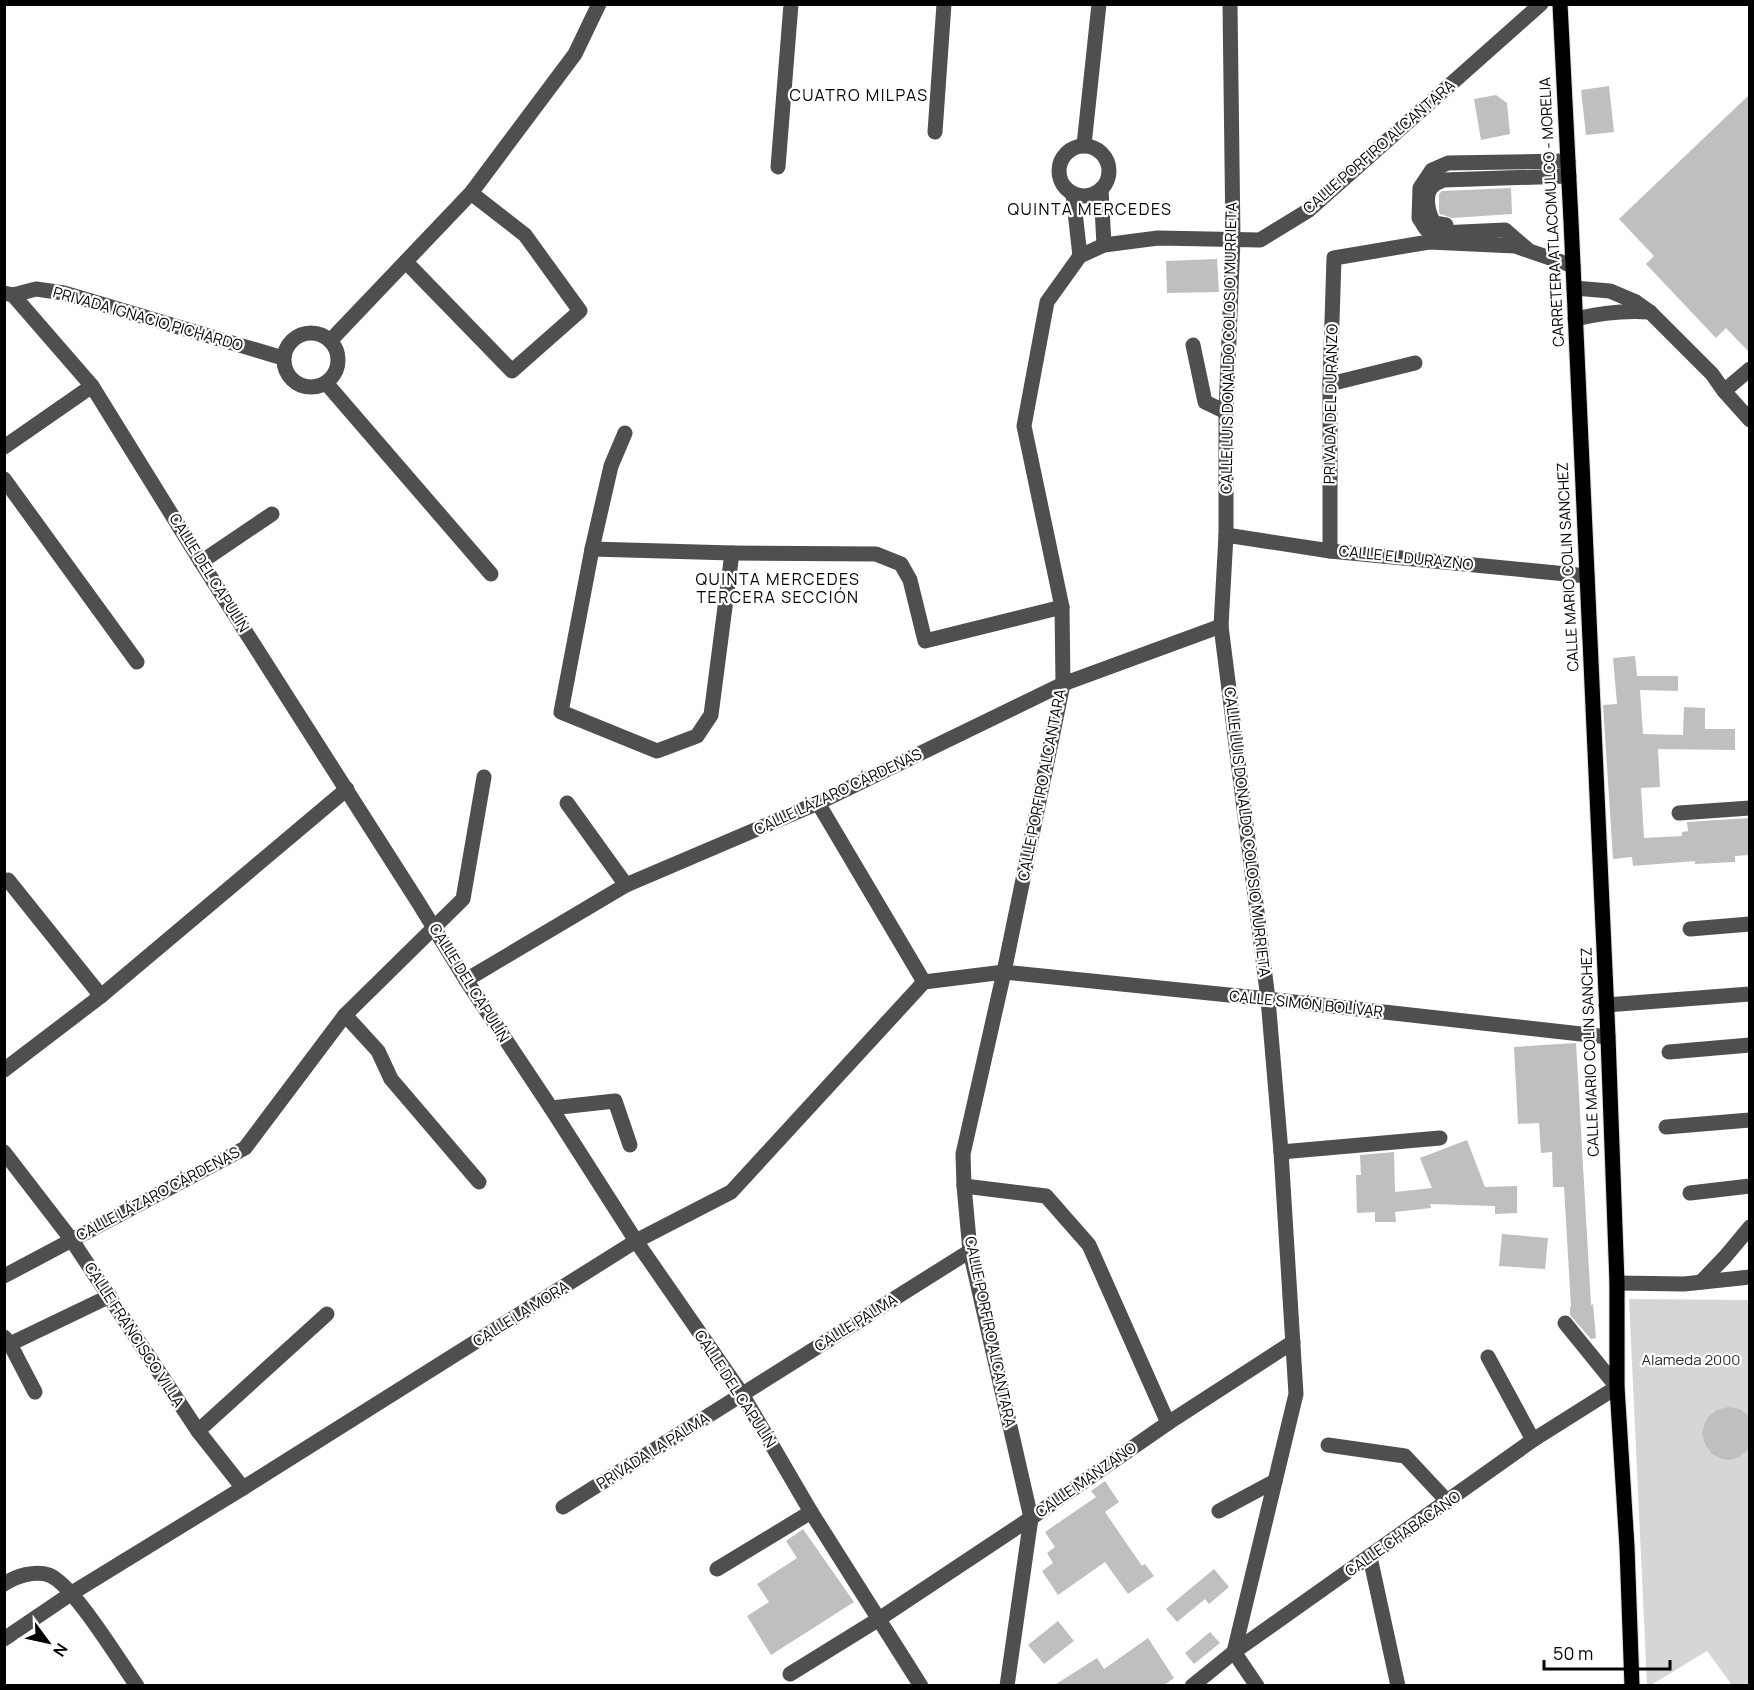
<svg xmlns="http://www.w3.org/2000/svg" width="1754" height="1690" font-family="Manrope,sans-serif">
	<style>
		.green { fill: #d6d6d6 }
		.building { fill: #bfbfbf }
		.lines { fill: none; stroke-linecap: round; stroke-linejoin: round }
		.major-casing { stroke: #dbdbdb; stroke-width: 17 }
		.minor { stroke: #4f4f4f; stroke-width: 15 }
		.major { stroke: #000; stroke-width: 15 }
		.labels { text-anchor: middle; stroke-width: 4.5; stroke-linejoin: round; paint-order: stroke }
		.street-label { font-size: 15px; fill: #000; stroke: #fff }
		.park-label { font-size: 15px; fill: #2d2d2d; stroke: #fff }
		.neighbourhood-label { font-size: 16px; letter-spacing: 1.5px; fill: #000; stroke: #fff }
	</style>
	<rect width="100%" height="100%" fill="#fff"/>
	<!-- green -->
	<path class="green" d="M1629,1299L1749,1300V1685H1732L1707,1651L1651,1685H1647Z"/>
	<!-- building -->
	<g class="building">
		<path d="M1609,86L1614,132L1586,135L1581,90Z"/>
		<path d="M1496,95L1507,103L1510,134L1481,140L1474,99Z"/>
		<path d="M1749,95V352L1726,328L1716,338L1646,264L1654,256L1619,219Z"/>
		<path d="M1511,188L1512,214L1452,218L1440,214L1439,212V194L1442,191Z"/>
		<path d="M1217,259L1219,292L1167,293L1166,261Z"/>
		<path d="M1635,656L1637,676H1678V691L1640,690L1643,734L1683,735L1684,707L1705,708V729H1735V750L1658,749L1660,787L1641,788L1644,838L1682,836V832L1688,831L1687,822L1749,818V855L1735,856V862L1695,864V861L1633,866L1632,857L1613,859L1603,705L1617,704L1613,658Z"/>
		<path d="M1576,1043L1591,1305L1593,1304L1596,1338L1591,1339L1570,1315V1307H1571L1564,1187H1553L1552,1152L1541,1153L1539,1123L1518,1124L1514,1047Z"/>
		<path d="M1467,1140L1485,1187L1517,1186V1213L1495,1214V1206L1430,1204L1431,1208L1395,1212L1396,1222H1375V1212L1357,1213L1356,1175H1361L1360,1155L1394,1152L1395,1192L1432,1188L1420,1158Z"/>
		<path d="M1502,1234L1548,1238L1545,1269L1499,1266Z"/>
		<path d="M1728,1407L1740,1409L1749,1416V1449L1739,1457L1730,1460L1722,1459L1712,1454L1705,1444L1702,1433L1705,1423L1709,1416L1717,1410Z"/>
		<path d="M1105,1481L1119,1502L1105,1512L1142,1566L1145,1564L1154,1576L1128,1594L1105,1562L1058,1595L1042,1571L1053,1563L1047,1553L1055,1547L1045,1532L1096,1497L1091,1491Z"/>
		<path d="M803,1529L854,1602L771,1655L747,1616L769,1602L757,1584L797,1558L786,1541Z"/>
		<path d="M1214,1569L1229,1587L1209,1604L1205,1599L1177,1622L1166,1609Z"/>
		<path d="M1058,1621L1074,1641L1044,1664L1028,1645Z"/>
		<path d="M1210,1632L1220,1643L1194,1664L1185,1653Z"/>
		<path d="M1148,1638L1174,1678L1163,1686H1053L1097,1658L1104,1669Z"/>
	</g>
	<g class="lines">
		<!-- major casing -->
		<g class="major-casing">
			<path id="major" d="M1560,4L1571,221L1608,1037L1617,1283V1387L1627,1547L1632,1686"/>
		</g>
		<!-- minor -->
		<g class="minor">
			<path d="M1230,4L1233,240L1226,412V535L1221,626L1268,999L1281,1152L1296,1394L1234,1652L1257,1686"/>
			<path d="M935,132L944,4"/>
			<path d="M1084,145L1099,4"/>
			<circle cx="1084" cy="171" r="25"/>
			<path d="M778,167L791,4"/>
			<path d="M1101,189L1104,245"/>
			<path d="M1073,194L1080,256"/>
			<path d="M1446,225L1434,223C1428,213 1423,193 1434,185C1436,183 1440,182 1443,180L1569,176"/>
			<path d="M1527,249L1505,230L1440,233L1426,229L1419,218L1420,188L1432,170L1448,163L1568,161"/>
			<path d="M406,262L512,371L580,311L525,235L471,193"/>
			<path d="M1574,288L1610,291L1636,302L1650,312L1712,374L1724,391L1750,420"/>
			<path d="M4,293L13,295L92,386L201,562L418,902L466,980L551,1108L636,1241L742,1394L811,1512L921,1686"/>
			<path d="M13,295L36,289L64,293L283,358"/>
			<path d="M1575,319C1600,313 1624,310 1650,312"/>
			<circle cx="311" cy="360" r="27"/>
			<path d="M330,341L471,193L575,54L599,4"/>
			<path d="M1193,345L1205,402L1226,412"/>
			<path d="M326,383L491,574"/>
			<path d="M1330,384L1415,363"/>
			<path d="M1724,391L1750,369"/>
			<path d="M625,433L611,466L592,549L561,712L657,751L697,736L711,715L732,553"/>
			<path d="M4,447L92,386"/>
			<path d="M4,479L137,662"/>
			<path d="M1226,535L1330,551L1587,576"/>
			<path d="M592,549L732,553L876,554L901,564L910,580L925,641L1062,607"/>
			<path d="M1330,551V384L1334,258L1429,242L1515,246L1573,266"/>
			<path d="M201,562L272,514"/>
			<path d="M567,803L626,885"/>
			<path d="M818,803L924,982"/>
			<path d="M1679,813L1750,808"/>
			<path d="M8,880L101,996"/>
			<path d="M1690,929L1750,924"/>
			<path d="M466,980L626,885L818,803L1063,684L1221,626"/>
			<path d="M1606,1005L1750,994"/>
			<path d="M345,1015L378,1051L391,1079L479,1182"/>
			<path d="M1669,1052L1750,1045"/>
			<path d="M4,1070L101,996L347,789"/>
			<path d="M551,1108L615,1101L630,1145"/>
			<path d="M1666,1127L1750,1120"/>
			<path d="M4,1152L71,1239L198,1431L243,1488"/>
			<path d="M1281,1152L1440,1138"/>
			<path d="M964,1186L1046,1196L1089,1245L1168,1423"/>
			<path d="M1690,1193L1750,1186"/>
			<path d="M4,1276L245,1148L345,1015L463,899L484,777"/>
			<path d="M1701,1282L1725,1257L1750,1227"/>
			<path d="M1617,1283L1684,1284L1750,1277"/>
			<path d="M4,1337L10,1344L35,1392"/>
			<path d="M10,1344L110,1296"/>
			<path d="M1488,1357L1533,1440"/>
			<path d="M198,1431L327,1314"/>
			<path d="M1328,1445L1405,1456L1448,1502"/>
			<path d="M563,1507L970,1251"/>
			<path d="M1219,1511L1275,1481"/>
			<path d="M1370,1557L1398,1686"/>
			<path d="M717,1569L811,1512"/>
			<path d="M4,1584C16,1576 35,1570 49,1575C73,1584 120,1662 137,1686"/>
			<path d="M4,1639L72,1593L243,1488L636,1241L731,1192L924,982L1004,972L1268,999L1608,1037"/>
			<path d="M790,1674L879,1619L1031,1518L1168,1423L1293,1342"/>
			<path d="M1007,1686L1031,1518L970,1251L964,1186L963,1154L1004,972L1063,684L1062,607L1024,426L1047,302L1080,256L1104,245L1158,238L1260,240L1309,210L1541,4"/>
			<path d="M1192,1686L1234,1652L1533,1440L1617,1387L1565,1323"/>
		</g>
		<!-- major -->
		<use href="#major" class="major"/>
	</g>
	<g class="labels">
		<!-- street labels -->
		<g class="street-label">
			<text transform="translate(1379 147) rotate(-41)" y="5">CALLE PORFIRO ALCANTARA</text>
			<text transform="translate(1552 212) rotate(-93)" y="5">CARRETERA ATLACOMULCO - MORELIA</text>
			<text transform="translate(148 319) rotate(16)" y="5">PRIVADA IGNACIO PICHARDO</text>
			<text transform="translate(1229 348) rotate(-89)" y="5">CALLE LUIS DONALDO COLOSIO MURRIETA</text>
			<text transform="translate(1331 404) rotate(-89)" y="5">PRIVADA DEL DURANZO</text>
			<text transform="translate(1406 558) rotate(6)" y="5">CALLE EL DURAZNO</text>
			<text transform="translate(1568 567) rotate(-93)" y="5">CALLE MARIO COLIN SANCHEZ</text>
			<text transform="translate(209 573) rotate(58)" y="5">CALLE DEL CAPULÍN</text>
			<text transform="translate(1042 785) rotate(-79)" y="5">CALLE PORFIRO ALCANTARA</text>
			<text transform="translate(838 792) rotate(-25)" y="5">CALLE LÁZARO CÁRDENAS</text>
			<text transform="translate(1247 832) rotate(83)" y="5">CALLE LUIS DONALDO COLOSIO MURRIETA</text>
			<text transform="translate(469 983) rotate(58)" y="5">CALLE DEL CAPULÍN</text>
			<text transform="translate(1306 1004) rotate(6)" y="5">CALLE SIMÓN BOLÍVAR</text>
			<text transform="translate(1590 1052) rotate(-92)" y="5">CALLE MARIO COLIN SANCHEZ</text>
			<text transform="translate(158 1194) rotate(-28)" y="5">CALLE LÁZARO CÁRDENAS</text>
			<text transform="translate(521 1314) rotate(-32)" y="5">CALLE LA MORA</text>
			<text transform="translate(856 1323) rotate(-32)" y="5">CALLE PALMA</text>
			<text transform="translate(990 1332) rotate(78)" y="5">CALLE PORFIRO ALCANTARA</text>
			<text transform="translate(134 1335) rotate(57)" y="5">CALLE FRANCISCO VILLA</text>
			<text transform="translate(735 1389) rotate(57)" y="5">CALLE DEL CAPULÍN</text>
			<text transform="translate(653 1451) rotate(-32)" y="5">PRIVADA LA PALMA</text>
			<text transform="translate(1086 1480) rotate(-35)" y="5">CALLE MANZANO</text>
			<text transform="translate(1403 1534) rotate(-35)" y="5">CALLE CHABACANO</text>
		</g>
		<!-- park labels -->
		<g class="park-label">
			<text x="1691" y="1365">Alameda 2000</text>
		</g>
		<!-- neighbourhood labels -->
		<g class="neighbourhood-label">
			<text x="859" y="101">CUATRO MILPAS</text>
			<text x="1090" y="215">QUINTA MERCEDES</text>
			<text x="778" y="585">QUINTA MERCEDES<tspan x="778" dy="18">TERCERA SECCIÓN</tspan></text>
		</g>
	</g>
	<!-- border -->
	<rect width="1754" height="1690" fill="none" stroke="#000000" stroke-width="12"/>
	<!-- north arrow -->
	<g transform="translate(48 1642) rotate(123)" stroke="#ffffff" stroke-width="4.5" paint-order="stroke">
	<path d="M0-4.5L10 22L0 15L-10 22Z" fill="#000000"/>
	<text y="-9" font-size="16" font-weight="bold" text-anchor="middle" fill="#000000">N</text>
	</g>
	<!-- scale -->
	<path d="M1544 1660v9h126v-9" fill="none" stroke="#000000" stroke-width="3"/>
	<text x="1553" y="1660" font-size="18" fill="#000000" stroke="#ffffff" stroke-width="4.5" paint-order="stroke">50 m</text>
</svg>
